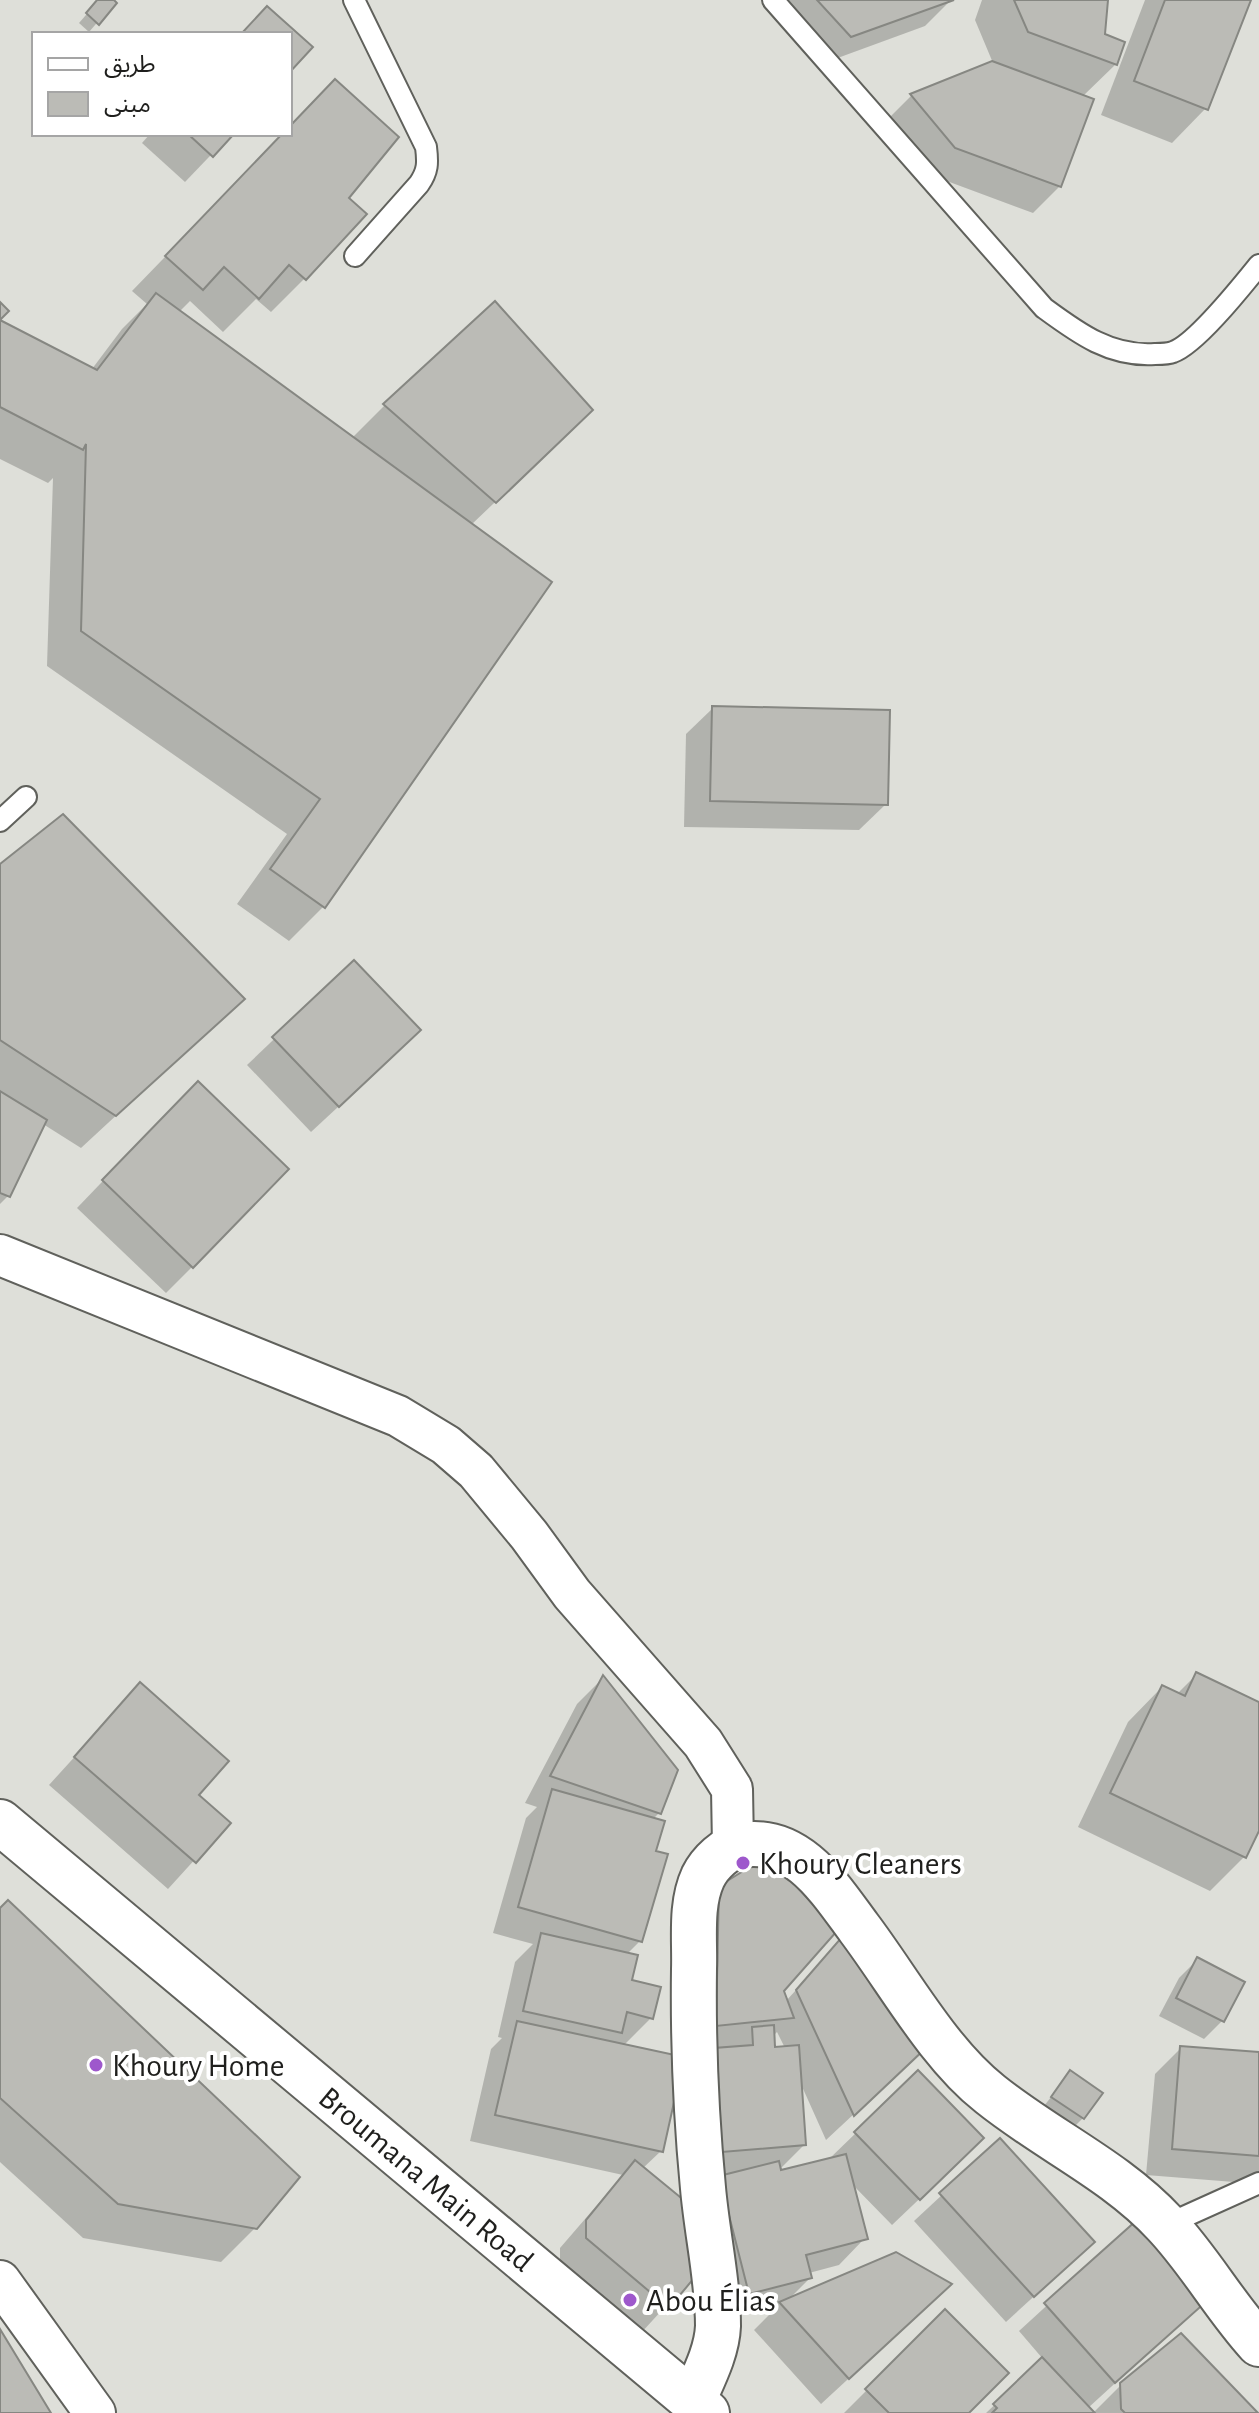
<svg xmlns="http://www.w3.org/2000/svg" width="1259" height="2413" font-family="'Alegreya Sans','Noto Sans Arabic',sans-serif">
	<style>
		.shadow { fill: #0003; fill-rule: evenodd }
		.building { fill: #bbbbb6; stroke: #868782; stroke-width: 2 }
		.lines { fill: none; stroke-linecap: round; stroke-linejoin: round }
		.service-casing { stroke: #60615c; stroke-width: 24 }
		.minor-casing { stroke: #60615c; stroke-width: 44 }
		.tertiary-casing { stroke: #60615c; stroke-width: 48 }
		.secondary-casing { stroke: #60615c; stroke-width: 48 }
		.service { stroke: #fff; stroke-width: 20 }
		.minor { stroke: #fff; stroke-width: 40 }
		.tertiary { stroke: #fff; stroke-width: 44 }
		.secondary { stroke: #fff; stroke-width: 44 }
		.poi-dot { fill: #9e58cc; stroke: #fff; stroke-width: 3 }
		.labels { text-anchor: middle; stroke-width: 8; stroke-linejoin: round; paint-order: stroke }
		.poi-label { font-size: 32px; fill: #1f1f1d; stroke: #fff; text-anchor: start }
		.street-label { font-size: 32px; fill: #1f1f1d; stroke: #fff }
	</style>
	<rect width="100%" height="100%" fill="#dedfd9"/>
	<!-- shadow -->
	<g class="shadow">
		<path d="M99,0H111L114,3L89,32L79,23Z"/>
		<path d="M767,0H951L925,26L824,63Z"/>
		<path d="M982,0H1106L1103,35L1116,64L1082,97L1060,186L1033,213L928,174L885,122L911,96L993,63L975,20Z"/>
		<path d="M1248,0L1206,108L1172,143L1101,115L1145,0Z"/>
		<path d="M290,128L347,198L305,278L271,312L256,299L223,332L190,301L179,312L352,438L385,405L556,444L471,525L549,582L323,907L289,941L237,904L287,834L47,666L53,478L48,483L0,459V322L92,369L122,329L147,304L132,291L284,134H290Z"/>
		<path d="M150,134H231L185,182L142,143Z"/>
		<path d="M713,708L886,804L859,830L684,827L686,734Z"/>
		<path d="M0,866L242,999L81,1148L43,1124L8,1196L0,1204Z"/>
		<path d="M354,963L392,1057L311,1132L247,1065Z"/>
		<path d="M171,1110L192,1267L166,1293L77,1208Z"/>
		<path d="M1196,1675L1259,1704V1826L1244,1857L1210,1891L1078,1827L1128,1722L1162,1687L1177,1694Z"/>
		<path d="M603,1678L659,1813L652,1820L654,1853L640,1941L626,1955L630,1982L651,2018L623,2046L661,2151L642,2169L698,2271L641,2333L560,2265V2248L623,2175L470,2141L491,2049L502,2038L498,2037L515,1962L533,1944L493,1933L526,1818L537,1807L525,1803L577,1704Z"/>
		<path d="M140,1685L197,1795L228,1823L168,1889L49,1785Z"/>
		<path d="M720,1888L786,2001L848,1933L899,2072L826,2140L800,2082L804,2145L775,2174L828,2160L918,2073L955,2165L892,2225L851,2183L865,2238L839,2265L809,2273L810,2278L788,2300L923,2310L821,2404L754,2330L778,2306L723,2319L690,2052ZM777,2032L785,2048L773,2049L772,2037Z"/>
		<path d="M0,1911L256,2227L221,2262L83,2238L0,2162Z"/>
		<path d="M1197,1960L1242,1983L1222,2021L1204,2039L1159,2016L1179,1978Z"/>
		<path d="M1181,2048L1259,2054V2184L1146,2175L1155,2074Z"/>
		<path d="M1070,2073L1083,2118L1074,2127L1044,2106Z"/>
		<path d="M1000,2141L1065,2268L1006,2322L914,2221Z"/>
		<path d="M1137,2223L1206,2300L1088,2408L1093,2413H986L1043,2359L1019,2331Z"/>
		<path d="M945,2312L966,2413H844Z"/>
		<path d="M1121,2385L1255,2413H1093Z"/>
	</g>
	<!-- building -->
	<g class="building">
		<path d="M97,0H114L117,3L99,25L86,13Z"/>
		<path d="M817,0H954L851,37Z"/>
		<path d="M1014,0H1108L1105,34L1125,42L1117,65L1028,32Z"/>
		<path d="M1165,0H1251L1208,110L1134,81Z"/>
		<path d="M267,6L313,47L290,72V34H241Z"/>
		<path d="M992,61L1094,99L1061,187L955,148L910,94Z"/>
		<path d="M335,79L399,137L349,198L367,214L306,280L289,265L259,299L224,267L203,290L165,256L282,134H290V126Z"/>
		<path d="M188,134H234L213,157Z"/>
		<path d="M156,293L552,582L325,908L270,869L320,799L81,631L86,444L83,450L0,407V302L9,311L0,320L97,370Z"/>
		<path d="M495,301L593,410L496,503L383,404Z"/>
		<path d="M712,706L890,710L888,805L710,801Z"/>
		<path d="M63,814L245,999L116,1116L0,1040V864Z"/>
		<path d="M354,960L421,1030L339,1107L272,1037Z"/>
		<path d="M198,1081L289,1169L193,1268L102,1180Z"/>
		<path d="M0,1091L47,1120L10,1197L0,1193Z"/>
		<path d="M1196,1672L1259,1702V1831L1246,1858L1110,1793L1162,1685L1185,1696Z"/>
		<path d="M603,1675L678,1770L661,1814L550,1776Z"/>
		<path d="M140,1682L229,1761L199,1795L231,1823L196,1863L74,1757Z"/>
		<path d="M552,1789L665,1821L656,1851L668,1854L642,1942L518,1907Z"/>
		<path d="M753,1865L780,1868L837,1931L784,1991L794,2018L716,2026L719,1886Z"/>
		<path d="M8,1900L300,2177L257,2229L118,2204L0,2098V1908Z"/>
		<path d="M848,1930L929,2045L854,2116L796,1990Z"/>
		<path d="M541,1933L638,1955L632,1980L661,1987L653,2019L627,2012L622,2033L523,2011Z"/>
		<path d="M1197,1957L1245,1982L1224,2022L1176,1998Z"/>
		<path d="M517,2021L684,2057L663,2152L495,2115Z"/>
		<path d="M774,2025L775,2047L799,2045L806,2145L722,2152L714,2048L753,2045L752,2027Z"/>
		<path d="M1180,2046L1259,2052V2156L1172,2149Z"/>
		<path d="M918,2070L984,2138L920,2200L854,2132Z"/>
		<path d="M1070,2070L1103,2093L1084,2119L1051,2097Z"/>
		<path d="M1000,2138L1095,2242L1034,2297L939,2193Z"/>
		<path d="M846,2154L868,2239L806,2255L812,2278L749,2294L719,2176L779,2161L781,2170Z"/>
		<path d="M635,2160L691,2206L700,2271L669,2308L586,2238V2220Z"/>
		<path d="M1137,2220L1208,2300L1115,2383L1044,2303Z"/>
		<path d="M896,2252L952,2284L849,2379L779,2302Z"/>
		<path d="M945,2309L1009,2373L969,2413H889L865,2389Z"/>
		<path d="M0,2329L51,2413H0Z"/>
		<path d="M1181,2333L1258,2413H1125L1121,2409L1120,2383Z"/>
		<path d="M1042,2357L1095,2413H992L997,2408L993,2404Z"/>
	</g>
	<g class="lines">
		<!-- service casing -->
		<g class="service-casing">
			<g id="service">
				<path d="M354,0L426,147C428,163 428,171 419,184L355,256"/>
				<path d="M773,0L1044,308C1078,333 1110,357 1155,354C1160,354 1168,354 1173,352C1196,344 1242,286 1259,265"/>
				<path d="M0,821L26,797"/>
				<path d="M1166,2225L1259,2183"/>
			</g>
		</g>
		<!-- minor casing -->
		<g class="minor-casing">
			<g id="minor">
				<path d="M0,1255L398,1416L446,1445L476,1471L529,1535L572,1594L703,1743L732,1789L733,1846"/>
				<path d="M0,2281L95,2413"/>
			</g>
		</g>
		<!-- tertiary casing -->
		<g class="tertiary-casing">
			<path id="tertiary" d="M693,2401C703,2378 717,2352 718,2326C718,2280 707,2234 703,2188C696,2115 693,2042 694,1969C695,1940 690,1905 703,1877C710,1863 726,1847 742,1845C798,1836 830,1889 859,1928C899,1981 938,2053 990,2094C1047,2140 1115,2170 1165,2224C1200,2261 1225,2307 1259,2344"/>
		</g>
		<!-- secondary casing -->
		<g class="secondary-casing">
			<g id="secondary">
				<path id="s1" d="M0,1822L707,2413"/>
			</g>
		</g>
		<!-- service -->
		<use href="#service" class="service"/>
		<!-- minor -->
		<use href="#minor" class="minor"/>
		<!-- tertiary -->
		<use href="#tertiary" class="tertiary"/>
		<!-- secondary -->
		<use href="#secondary" class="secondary"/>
	</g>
	<!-- markers -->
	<g class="poi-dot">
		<circle cx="743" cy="1863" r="8"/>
		<circle cx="96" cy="2065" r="8"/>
		<circle cx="630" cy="2300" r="8"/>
	</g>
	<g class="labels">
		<!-- poi labels -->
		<g class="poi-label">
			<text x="759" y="1874">Khoury Cleaners</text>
			<text x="112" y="2076">Khoury Home</text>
			<text x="646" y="2311">Abou Élias</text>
		</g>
		<!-- street labels -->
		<g class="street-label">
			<text dy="11" stroke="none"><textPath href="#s1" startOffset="556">Broumana Main Road</textPath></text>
		</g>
	</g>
	<!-- legend -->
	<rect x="32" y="32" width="260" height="104" fill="#ffffff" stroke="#a5a5a5" stroke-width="2"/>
	<rect x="48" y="58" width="40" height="12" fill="#ffffff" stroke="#a5a5a5" stroke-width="2"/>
	<text x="104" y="72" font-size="24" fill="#1f1f1d">طريق</text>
	<rect x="48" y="92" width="40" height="24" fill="#bbbbb6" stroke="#a5a5a5" stroke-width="2"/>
	<text x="104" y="112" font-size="24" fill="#1f1f1d">مبنى</text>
</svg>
